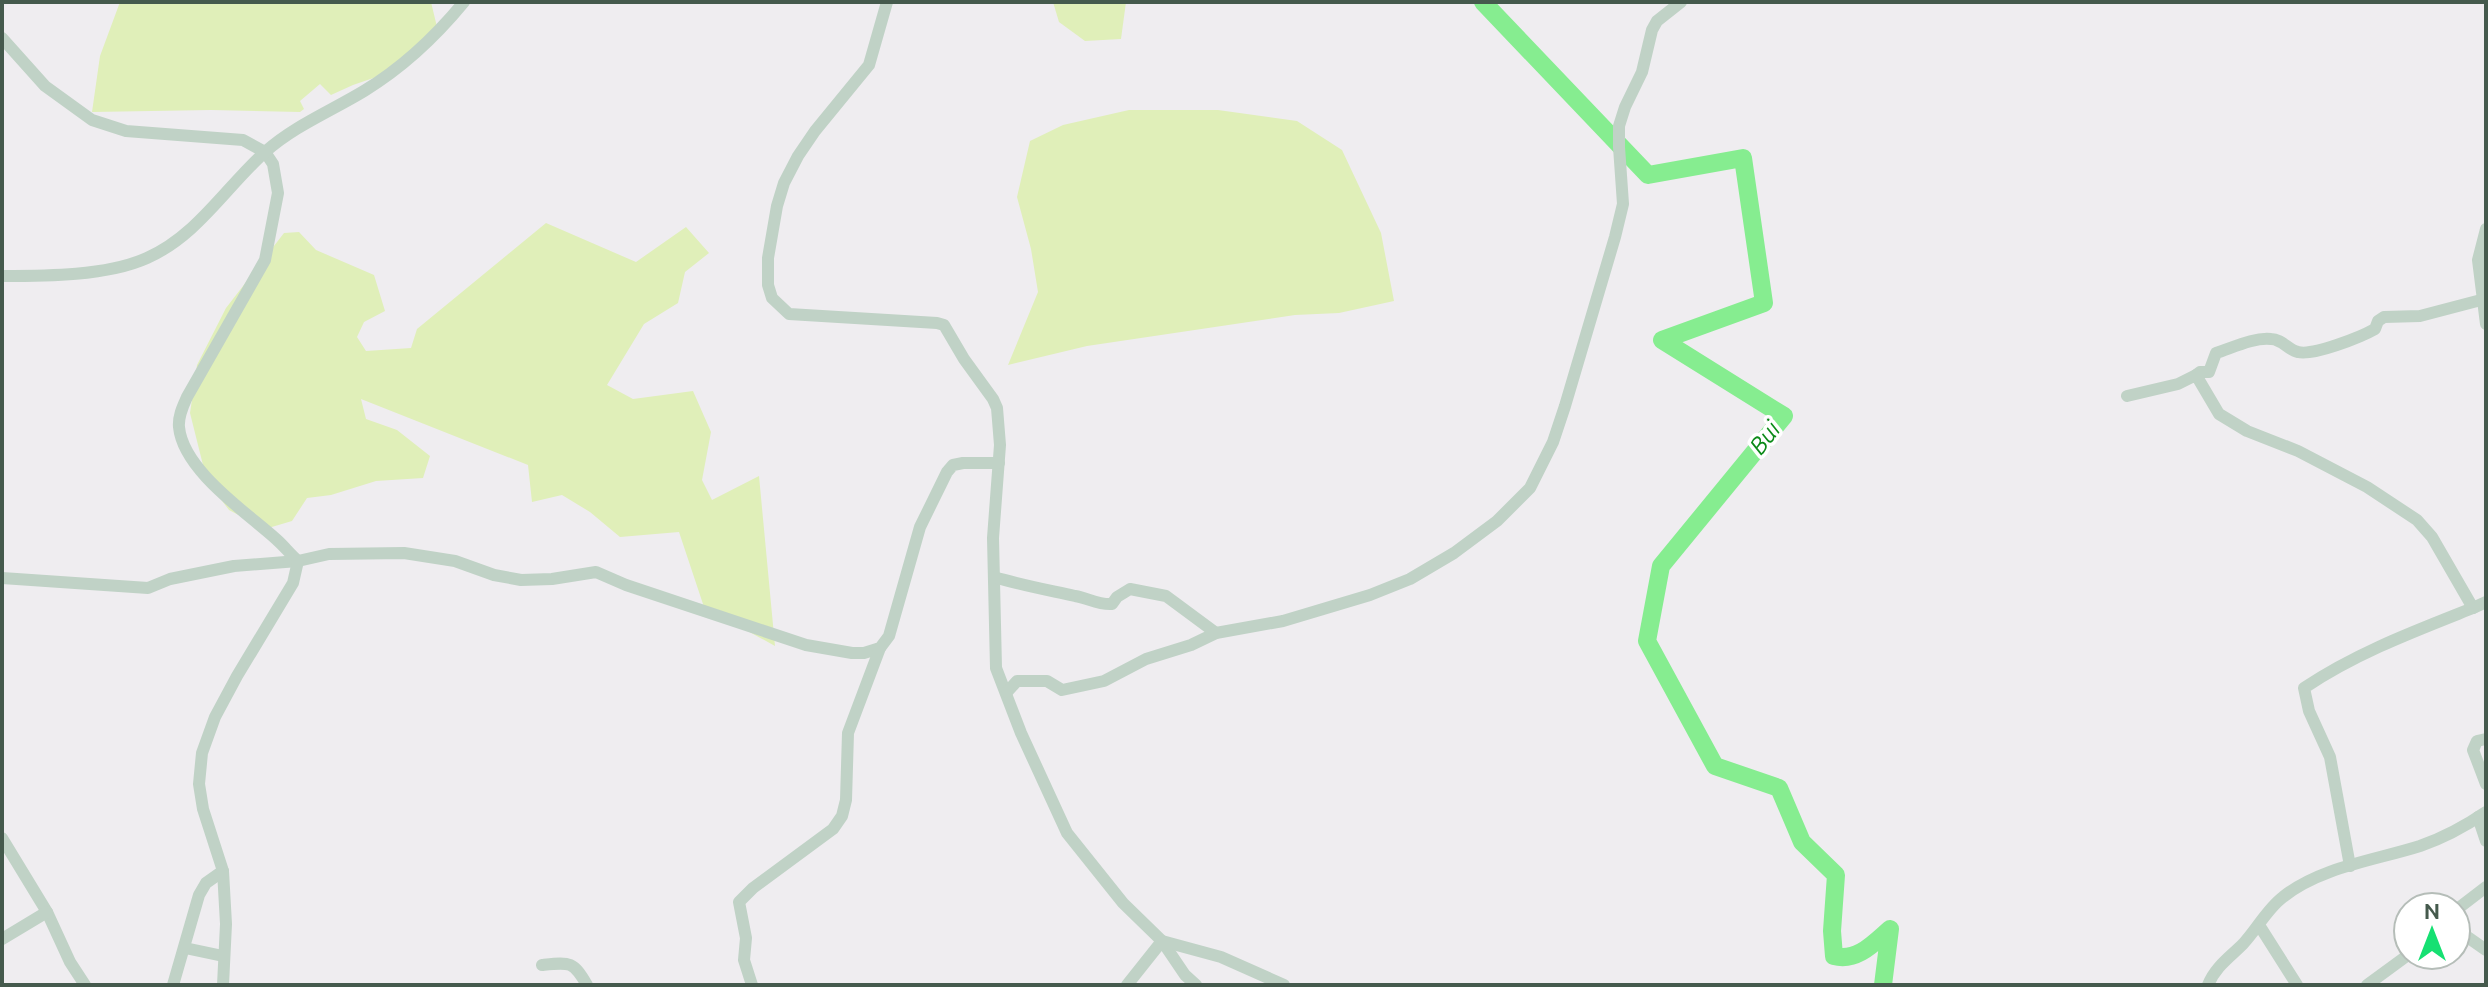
<svg xmlns="http://www.w3.org/2000/svg" width="2488" height="987" font-family="Ubuntu,sans-serif">
	<style>
		.green { fill: #e0efb9 }
		.lines { fill: none; stroke-linecap: round; stroke-linejoin: round }
		.river { stroke: #86ed90; stroke-width: 18 }
		.minor { stroke: #c0d2c6; stroke-width: 12 }
		.labels { text-anchor: middle; stroke-width: 7; stroke-linejoin: round; paint-order: stroke }
		.water-label { font-size: 24px; font-style: italic; fill: #0b8a18; stroke: #fff }
	</style>
	<rect width="100%" height="100%" fill="#efedf0"/>
	<!-- green -->
	<g class="green">
		<path d="M120,2H431L437,27L385,74L353,85L331,95L320,84L300,101L304,109L300,112L211,110L92,112L100,56Z"/>
		<path d="M1053,2H1126L1121,39L1085,41L1059,22Z"/>
		<path d="M1129,110H1218L1297,121L1342,150L1381,233L1394,301L1339,313L1295,315L1087,346L1008,365L1038,292L1031,249L1017,197L1030,141L1063,125Z"/>
		<path d="M546,223L636,262L686,227L709,253L685,272L678,303L644,324L607,385L633,399L693,391L711,432L702,480L712,500L759,476L775,646L704,607L679,532L620,537L590,512L562,495L532,502L528,465L361,399L366,419L397,430L430,456L423,478L376,481L331,495L307,498L292,521L265,529L229,510L207,481L190,413L197,365L226,308L284,233L299,232L316,250L374,275L385,311L364,322L357,337L366,351L411,348L417,329Z"/>
	</g>
	<g class="lines">
		<!-- river -->
		<path class="river" d="M1483,2L1648,175L1743,158L1764,303L1662,340L1784,416L1661,566L1647,641L1715,766L1779,788L1802,842L1836,875L1832,931L1834,956C1857,962 1874,943 1890,929L1883,985"/>
		<!-- minor -->
		<g class="minor">
			<path d="M887,2L869,65L815,131L798,156L784,183L777,206L768,258V285L772,298L789,314L937,323L944,325L964,359L993,399L997,408L1000,445L993,538L996,668L1021,733L1067,833L1123,903L1162,941L1185,975L1196,985"/>
			<path d="M2,38L45,86L92,120L126,131L243,140L265,152L273,164L278,193L265,260L187,397C183,406 178,416 179,427C183,470 246,512 276,539C284,546 290,554 298,561"/>
			<path d="M2486,229L2478,260L2486,324"/>
			<path d="M2,276C46,276 107,276 147,258C197,236 226,187 265,152C294,126 331,111 364,91C402,68 436,36 464,2"/>
			<path d="M2196,375L2200,372H2209L2216,353C2232,348 2254,337 2271,339C2282,339 2288,350 2298,352C2313,356 2361,337 2375,329L2378,321L2384,317L2420,316L2481,300"/>
			<path d="M2127,396L2178,384L2196,375L2219,414L2247,431L2298,451L2367,487L2417,520L2432,537L2473,608L2486,602"/>
			<path d="M994,577C1021,585 1048,590 1075,596C1088,598 1098,605 1112,604L1117,597L1130,589L1166,596L1216,633"/>
			<path d="M2,578L148,588L170,579L234,566L298,561L329,554L404,553L455,561L494,575L521,580L552,579L596,572L626,585L806,645L852,653H864L880,648L889,636L920,527L947,472L953,465L963,463H999"/>
			<path d="M1007,692L1017,681H1047L1062,690L1104,681L1146,659L1191,645L1216,633L1283,621L1370,595L1410,579L1454,553L1497,521L1530,488L1553,442L1565,406L1615,237L1623,204L1619,147V126L1625,107L1642,72L1652,30L1657,21L1681,2"/>
			<path d="M2486,739L2477,741L2473,750L2486,784"/>
			<path d="M2478,817L2486,841"/>
			<path d="M2,838L47,912L70,962L85,985"/>
			<path d="M2350,866L2330,757L2309,711L2304,688C2356,653 2415,631 2473,608"/>
			<path d="M2456,910L2486,887"/>
			<path d="M2456,923L2466,936L2486,950"/>
			<path d="M2259,925L2297,985"/>
			<path d="M2,939L47,912"/>
			<path d="M185,948L223,956"/>
			<path d="M542,965C570,962 573,961 587,985"/>
			<path d="M173,985L199,895L206,883L223,871"/>
			<path d="M223,985L226,924L223,871L203,809L199,784L202,753L215,717L237,676L293,583L298,561"/>
			<path d="M752,985L744,960L746,938L739,902L753,888L833,829L842,816L846,800L848,733L880,648"/>
			<path d="M1127,985L1162,941L1221,957L1284,985"/>
			<path d="M2208,985C2215,967 2230,957 2243,944C2257,929 2267,909 2283,897C2320,867 2376,860 2420,846C2443,838 2467,825 2486,812"/>
			<path d="M2367,985L2408,955"/>
		</g>
	</g>
	<g class="labels">
		<!-- water labels -->
		<g class="water-label">
			<text transform="translate(1765 438) rotate(-52)" y="8">Bui</text>
		</g>
	</g>
	<!-- border -->
	<rect width="2488" height="987" fill="none" stroke="#455a4d" stroke-width="8"/>
	<!-- north arrow -->
	<g transform="translate(2432 931)"><circle r="38" fill="#ffffff" stroke="#b5bdb8" stroke-width="2"/>
	<path d="M0-6L14 30L0 20L-14 30Z" fill="#16e072"/>
	<text y="-12" font-size="22" font-weight="bold" text-anchor="middle" fill="#455a4d">N</text>
	</g>
</svg>
